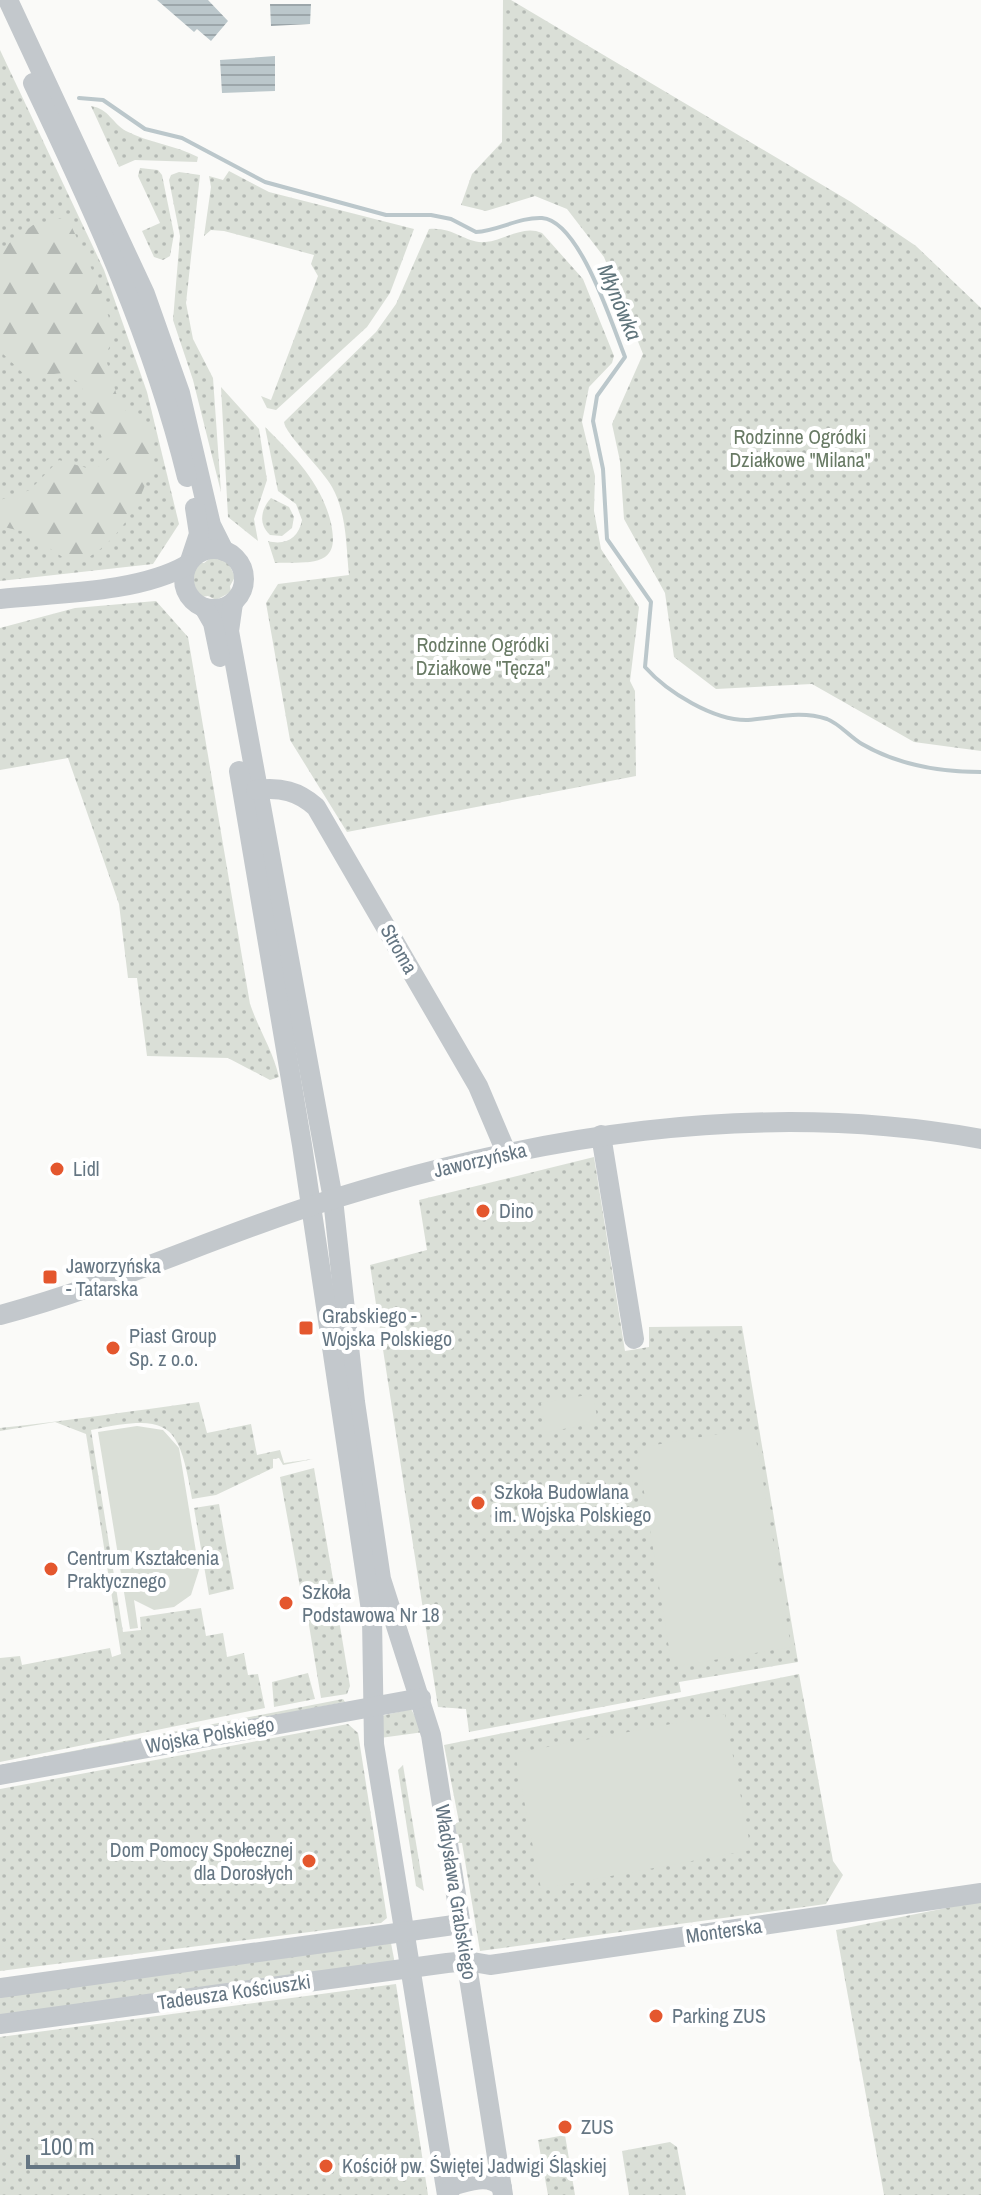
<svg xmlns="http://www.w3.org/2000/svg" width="981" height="2195" font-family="'Archivo Narrow',sans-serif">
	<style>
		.green { fill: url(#green-dots) }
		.forest { fill: url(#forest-firs) }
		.pitch { fill: #dadfd7 }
		.water { fill: url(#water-rules) }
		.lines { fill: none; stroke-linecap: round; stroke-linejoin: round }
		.stream { stroke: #bbc7cb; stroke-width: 4 }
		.minor { stroke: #c3c8cc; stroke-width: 20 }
		.poi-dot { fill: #e4572e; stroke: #fff; stroke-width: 3 }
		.labels { text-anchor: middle; stroke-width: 8; stroke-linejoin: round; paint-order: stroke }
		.park-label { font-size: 20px; fill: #687a64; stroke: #fff }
		.street-label { font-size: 20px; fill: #657683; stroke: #fff }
		.poi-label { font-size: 20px; fill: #657683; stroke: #fff; text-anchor: start }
		.water-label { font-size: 22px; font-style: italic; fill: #60757c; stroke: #fff }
	</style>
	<defs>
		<pattern id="green-dots" width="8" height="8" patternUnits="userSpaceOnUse" patternTransform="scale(2)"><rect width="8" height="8" fill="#dadfd7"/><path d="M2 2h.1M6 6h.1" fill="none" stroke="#b4b9b4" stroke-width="1.8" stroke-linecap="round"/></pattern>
		<pattern id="forest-firs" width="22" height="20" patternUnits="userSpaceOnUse" patternTransform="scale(2)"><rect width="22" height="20" fill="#dadfd7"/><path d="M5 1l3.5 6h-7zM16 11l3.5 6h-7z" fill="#b4b9b4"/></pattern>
		<pattern id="water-rules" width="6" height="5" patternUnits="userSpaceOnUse" patternTransform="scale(2)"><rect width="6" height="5" fill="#bbc7cb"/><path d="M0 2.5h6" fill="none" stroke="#9ca6aa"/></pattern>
	</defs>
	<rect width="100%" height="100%" fill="#fafaf8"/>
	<!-- green -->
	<g class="green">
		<path d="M503,0H511L851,202L916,246L981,308V751L914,742L812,684L716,689L674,657L665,593L624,519L620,461L612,424L643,354L604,257L567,209L535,196L486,211L461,205L472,174L502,142Z"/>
		<path d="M0,50L104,270L147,392L179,524L153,564L0,581Z"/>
		<path d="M91,106C109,109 112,123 126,131C149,143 175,145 198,157L197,162L135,160L119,167Z"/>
		<path d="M140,168L158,170L162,175L174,234L170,256L163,260L154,257L142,231L160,223L138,176Z"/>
		<path d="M229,171L269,192L414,229L390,293L367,327L276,410L267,408L261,396L271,400L277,384L318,276L311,264L314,255L224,231L211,230L204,236L211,187L209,176L223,180Z"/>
		<path d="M179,172L200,175L186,303L193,339L213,378L221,492L193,380L173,320L180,236L169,180L171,175Z"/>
		<path d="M429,229C455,227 466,244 485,242C504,241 523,224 542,233L583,279L614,356L612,363L589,387L582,422L595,476L594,511L601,549L639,607L630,681L635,691L636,776L347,832L290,740L266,603L278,584L349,575C346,546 347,514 332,487C323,470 285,434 284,422L376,332L396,304Z"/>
		<path d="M221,387L259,429L267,480L254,519L258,541L228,517Z"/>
		<path d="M265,427C294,456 321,482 331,523C333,535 336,549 325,557C313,565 289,562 275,563L268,541C285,546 299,538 302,520L296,504L278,491Z"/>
		<path d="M271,498L289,507L294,517L292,528L282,536L270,535C258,524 261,509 271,498Z"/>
		<path d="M213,556L228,562L235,577L230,586L231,592L216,600L208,596L201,597L191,581L198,562L204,563Z"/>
		<path d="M156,601L188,637L250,1004C259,1030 273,1051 279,1077L270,1080L228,1058L147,1056L137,978H128L119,904L68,758L0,770V628L75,608Z"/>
		<path d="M594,1157L625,1351L649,1347V1327L742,1326L798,1662L679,1682L681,1692L469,1732L466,1709L438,1707L370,1265L427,1250L419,1200Z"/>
		<path d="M199,1402L207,1433L251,1424L257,1455L280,1450L284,1463L313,1459L283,1465L279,1458L273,1459V1468L216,1495L192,1499C179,1421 169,1414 91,1430L123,1632L141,1630L140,1617L201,1608L206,1636L223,1633L227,1657L244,1653L248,1675L258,1674L265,1708L0,1762V1658L20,1656L22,1665L110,1648L112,1657L121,1654L86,1434L55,1422L0,1431V1428C67,1421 132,1411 199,1402Z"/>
		<path d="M314,1468L334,1585L306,1589L305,1586L300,1587L280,1477Z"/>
		<path d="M219,1504L234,1589L209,1595L194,1508Z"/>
		<path d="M337,1608L350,1686L347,1694L321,1698L307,1613Z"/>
		<path d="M308,1673L315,1699L274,1707L272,1682Z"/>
		<path d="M799,1674L833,1861L843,1875L826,1904L480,1951L462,1843H458L454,1824L459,1822L444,1745Z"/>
		<path d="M343,1699L345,1702L0,1768V1765Z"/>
		<path d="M411,1709L424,1732L380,1738L381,1716Z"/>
		<path d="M348,1724L358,1733L387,1918L381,1923L0,1971V1789Z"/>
		<path d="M403,1765L424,1891L416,1886L398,1770Z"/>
		<path d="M981,1901V2195H884L836,1930Z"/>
		<path d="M391,1943L395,1964L0,2018V1995Z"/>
		<path d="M396,1984L428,2195H0V2037Z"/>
		<path d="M565,2135L575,2195H548L538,2140Z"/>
		<path d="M670,2142L677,2147L686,2195H629L622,2151Z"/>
	</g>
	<!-- forest -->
	<path class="forest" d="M67,217L92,270L115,335L105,356L120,406L151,432C151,444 153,459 150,470C140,508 111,552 73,564L25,532L0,526V500L30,490L59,460L94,470L110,458L80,383L63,373L27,377L0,351V250L33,225Z"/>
	<!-- pitch -->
	<g class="pitch">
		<path d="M593,1394L598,1423L546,1432L541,1403Z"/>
		<path d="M137,1426L163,1430L179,1448L199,1570L191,1595L174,1607L154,1610L134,1600L138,1628L130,1629L98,1432Z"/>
		<path d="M754,1428L791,1647L672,1667L637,1448Z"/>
		<path d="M725,1714L751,1850L541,1889L515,1753Z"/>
	</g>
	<!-- water -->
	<g class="water">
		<path d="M157,0H208L228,21L211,41L197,29L194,32Z"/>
		<path d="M270,4H311L310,24L271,26Z"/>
		<path d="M275,56V91L222,93L220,60Z"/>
	</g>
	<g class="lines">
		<!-- stream -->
		<path class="stream" d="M79,98L103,100L145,129L182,138L265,182L386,215H431L451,219L476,232C498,231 519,217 542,218C580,221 612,325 625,357L597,396L593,421L603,469L607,539L651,602L645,667C667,692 714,721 748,720C776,718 799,710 827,719C840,724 850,737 862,744C898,765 941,772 981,772"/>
		<!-- minor -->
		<g class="minor">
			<path d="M8,0L145,294L180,393L211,525L224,551"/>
			<path d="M33,83C94,211 153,338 187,477"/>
			<circle cx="214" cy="579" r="30"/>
			<path d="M191,558L199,534L195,508"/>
			<path d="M0,599C56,593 138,593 187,565"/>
			<path d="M233,603L229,631L333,1199L355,1402L381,1579L431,1735L503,2195"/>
			<path d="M205,609L213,623L220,657"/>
			<path d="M239,771L302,1145L372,1617L374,1744L447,2195"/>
			<path d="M256,790C281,787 298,791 316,807L478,1086L506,1152"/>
			<path d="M601,1135L634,1339"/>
			<path d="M0,1315C107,1287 209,1239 314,1205C529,1136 757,1098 981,1139"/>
			<path d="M0,1775L421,1698"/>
			<path d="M0,1988L461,1924"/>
			<path d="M0,2024L447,1963L467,1961L490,1965L981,1893"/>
			<path d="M447,2194L454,2185C470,2181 491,2173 502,2188"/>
		</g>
	</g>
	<!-- markers -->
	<g class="poi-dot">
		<circle cx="57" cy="1169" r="8"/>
		<circle cx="483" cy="1211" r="8"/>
		<rect x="42" y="1269" width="16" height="16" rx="4"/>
		<rect x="298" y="1320" width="16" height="16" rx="4"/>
		<circle cx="113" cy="1348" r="8"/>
		<circle cx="478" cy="1503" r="8"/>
		<circle cx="51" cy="1569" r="8"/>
		<circle cx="286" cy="1603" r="8"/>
		<circle cx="309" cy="1861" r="8"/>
		<circle cx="656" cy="2016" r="8"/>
		<circle cx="565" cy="2127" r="8"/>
		<circle cx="326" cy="2166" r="8"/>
	</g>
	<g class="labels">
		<!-- park labels -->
		<g class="park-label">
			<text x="800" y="444">Rodzinne Ogródki<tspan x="800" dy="23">Działkowe "Milana"</tspan></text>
			<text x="483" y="652">Rodzinne Ogródki<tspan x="483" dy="23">Działkowe "Tęcza"</tspan></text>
		</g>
		<!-- street labels -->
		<g class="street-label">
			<text transform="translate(399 949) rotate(60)" y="7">Stroma</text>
			<text transform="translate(480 1160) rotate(-13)" y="7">Jaworzyńska</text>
			<text transform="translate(210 1735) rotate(-10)" y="7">Wojska Polskiego</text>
			<text transform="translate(456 1892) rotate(81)" y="7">Władysława Grabskiego</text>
			<text transform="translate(724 1931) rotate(-8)" y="7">Monterska</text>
			<text transform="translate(234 1992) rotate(-8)" y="7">Tadeusza Kościuszki</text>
		</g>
		<!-- poi labels -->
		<g class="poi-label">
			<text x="73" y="1176">Lidl</text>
			<text x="499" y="1218">Dino</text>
			<text x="66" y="1273">Jaworzyńska<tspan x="66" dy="23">- Tatarska</tspan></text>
			<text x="322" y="1323">Grabskiego -<tspan x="322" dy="23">Wojska Polskiego</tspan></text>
			<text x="129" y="1343">Piast Group<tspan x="129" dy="23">Sp. z o.o.</tspan></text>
			<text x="494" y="1499">Szkoła Budowlana<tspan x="494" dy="23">im. Wojska Polskiego</tspan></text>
			<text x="67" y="1565">Centrum Kształcenia<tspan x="67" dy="23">Praktycznego</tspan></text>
			<text x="302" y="1599">Szkoła<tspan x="302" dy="23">Podstawowa Nr 18</tspan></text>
			<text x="293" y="1857" text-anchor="end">Dom Pomocy Społecznej<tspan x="293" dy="23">dla Dorosłych</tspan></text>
			<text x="672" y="2023">Parking ZUS</text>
			<text x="581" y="2134">ZUS</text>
			<text x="342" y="2173">Kościół pw. Świętej Jadwigi Śląskiej</text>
		</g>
		<!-- water labels -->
		<g class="water-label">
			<text transform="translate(620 302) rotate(67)" y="8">Młynówka</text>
		</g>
	</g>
	<!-- scale -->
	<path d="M28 2155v12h210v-12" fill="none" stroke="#657683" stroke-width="4"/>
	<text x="40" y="2155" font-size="24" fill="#657683" stroke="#ffffff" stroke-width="6" paint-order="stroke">100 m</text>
</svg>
